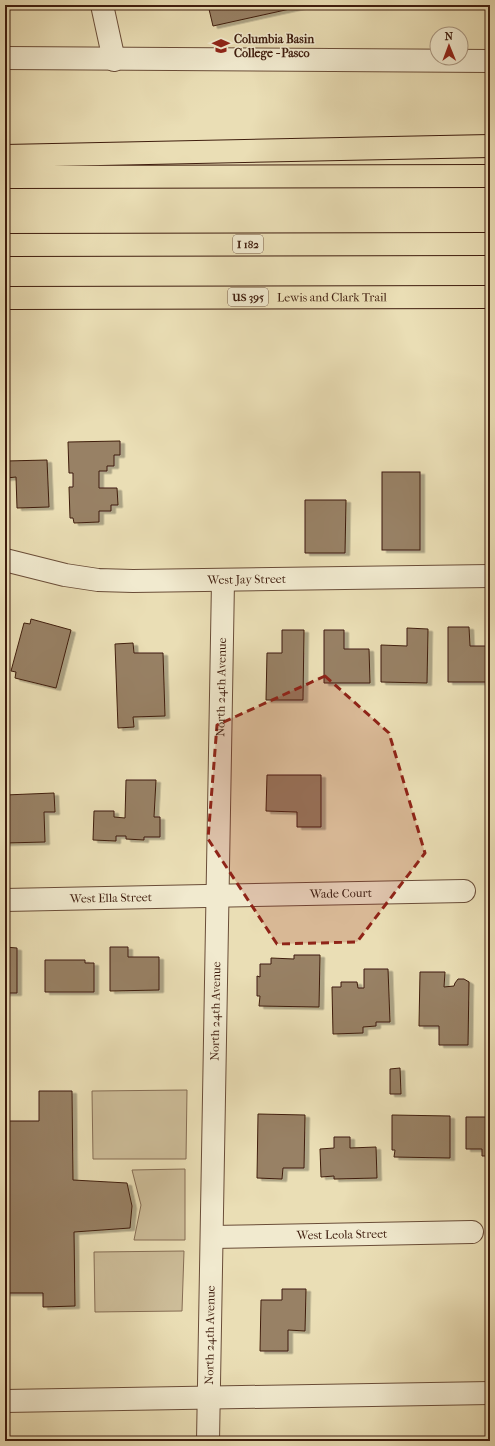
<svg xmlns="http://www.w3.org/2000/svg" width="495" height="1446" font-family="'IM FELL French Canon',serif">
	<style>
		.green { fill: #cdbd99; stroke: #866d54 }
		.building { fill: #988165; stroke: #3f1d0e; filter: url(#shadow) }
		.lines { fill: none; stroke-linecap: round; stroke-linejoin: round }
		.minor-casing { stroke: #6a4d38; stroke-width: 24 }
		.highway-casing { stroke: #3f1d0e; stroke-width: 24 }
		.minor { stroke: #f1eacf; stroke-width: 22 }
		.highway { stroke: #eadeb5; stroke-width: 22 }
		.marked { fill: #8f2418; fill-opacity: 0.2; stroke: #8f2418; stroke-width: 3; stroke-dasharray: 8 5; stroke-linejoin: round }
		.labels { text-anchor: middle; stroke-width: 3; stroke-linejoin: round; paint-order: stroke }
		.shield { fill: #f1eacf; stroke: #745a48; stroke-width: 1 }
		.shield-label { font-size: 11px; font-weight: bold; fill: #3f1d0e }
		.poi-label { font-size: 12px; font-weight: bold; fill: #3f1d0e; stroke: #f1eacf; text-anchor: start }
		.street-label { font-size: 12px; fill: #3f1d0e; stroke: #f1eacf }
	</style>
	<defs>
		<filter id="shadow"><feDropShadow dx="4.5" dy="2.5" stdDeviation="0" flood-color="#0004"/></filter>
	</defs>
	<rect width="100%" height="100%" fill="#eadeb5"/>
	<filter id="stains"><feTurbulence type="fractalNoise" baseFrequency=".005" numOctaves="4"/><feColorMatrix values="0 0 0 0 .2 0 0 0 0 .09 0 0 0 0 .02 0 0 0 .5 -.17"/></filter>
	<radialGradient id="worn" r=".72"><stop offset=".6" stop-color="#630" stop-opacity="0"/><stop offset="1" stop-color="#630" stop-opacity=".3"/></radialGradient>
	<!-- green -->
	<g class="green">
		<path d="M187,1090L186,1159H93L92,1091Z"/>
		<path d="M185,1169V1240H134L141,1205L132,1170Z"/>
		<path d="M184,1251L182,1311L95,1312L94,1252Z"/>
	</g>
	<!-- building -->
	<g class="building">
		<path d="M208,5H308L213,26Z"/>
		<path d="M120,441V455H114V466H107V471H99V488H117L118,505H111V511H99V522L74,523L73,518H70L69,487H73V473H69L68,442Z"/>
		<path d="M47,460L49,507L17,508L16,477L6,478V461Z"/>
		<rect x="382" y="472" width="38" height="78"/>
		<path d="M305,500H346L345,553H305Z"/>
		<path d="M31,619L71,630L56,688L15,678L16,672L11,671L24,623L30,624Z"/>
		<path d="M448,627H469L470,646H490V682H448Z"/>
		<path d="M407,628L428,629L427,683L381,682V645L407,646Z"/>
		<path d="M282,630H304L303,700H266L267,653H282Z"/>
		<path d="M324,630H344V649H369L370,683H324Z"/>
		<path d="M133,643L134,653H163L165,716L133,717L134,727L118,728L115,644Z"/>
		<path d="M267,775H321V827H297V812L266,811Z"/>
		<path d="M126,780H156L154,817H160V837H144V840L126,839V836H116V841L93,840L94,811H114V817L125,818Z"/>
		<path d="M54,793L55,812H44L45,842L5,843V795Z"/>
		<path d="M5,947L17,948V993H5Z"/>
		<path d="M110,947H128V957H159V990L110,991Z"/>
		<path d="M294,955H320L319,1007L259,1006L260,996H257V976L260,977V964H271V958L294,959Z"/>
		<path d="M45,960H85V963H94V992H45Z"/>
		<path d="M364,969H388L390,1022H376V1026L363,1027V1033L333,1034L332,987H341V982H357L358,988H364Z"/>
		<path d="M420,972H445L444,987L454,986L455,983L458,979H464L469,982L468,1045H439V1026H419Z"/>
		<path d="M400,1068L401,1094H390V1069Z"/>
		<path d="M39,1091H72L73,1180L127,1183L132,1206L130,1228L74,1232L75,1306L43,1307V1293H5V1121H39Z"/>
		<path d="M258,1114L305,1115L304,1168H283L282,1179L257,1178Z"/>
		<path d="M392,1115L450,1116V1158L394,1157L395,1150H392Z"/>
		<path d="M466,1117H490V1156H482V1149H466Z"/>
		<path d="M334,1137H350V1148L376,1147L377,1178L334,1179V1176L321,1177L320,1149L334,1148Z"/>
		<path d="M282,1289H306L305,1331L288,1330V1351H260L261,1300H282Z"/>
	</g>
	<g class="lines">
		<!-- minor casing -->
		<g class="minor-casing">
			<g id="minor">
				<path d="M102,5L114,60"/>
				<path d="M5,58L490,61"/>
				<path id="s1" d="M5,560L65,575L98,580L133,581L490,576"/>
				<path id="s2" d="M5,900L464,891"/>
				<path id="s3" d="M212,1237L472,1232"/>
				<path d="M5,1401L490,1393"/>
				<path id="s4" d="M208,1441L223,581"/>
			</g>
		</g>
		<!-- highway casing -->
		<g class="highway-casing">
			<g id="highway">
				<path d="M5,156L490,146"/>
				<path d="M5,177L490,176"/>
				<path d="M5,245L490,244"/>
				<path id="s5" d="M5,298L490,297"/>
			</g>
		</g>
		<!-- minor -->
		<use href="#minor" class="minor"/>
		<!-- highway -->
		<use href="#highway" class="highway"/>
	</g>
	<!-- marked area -->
	<path class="marked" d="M325,676L389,733L425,853L357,942L277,944L208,839L217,725Z"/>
	<!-- icons -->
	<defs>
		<g id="university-bare" transform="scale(1.38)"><path d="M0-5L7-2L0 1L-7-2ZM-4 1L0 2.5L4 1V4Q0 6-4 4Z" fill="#8f2418" stroke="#f1eacf" stroke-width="2.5" paint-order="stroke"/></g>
	</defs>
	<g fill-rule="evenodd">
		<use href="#university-bare" x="221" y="46"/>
	</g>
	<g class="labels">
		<!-- shield labels -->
		<g class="shield">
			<rect x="233" y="235" width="30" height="18" rx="3"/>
			<rect x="228" y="288" width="40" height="18" rx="3"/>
		</g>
		<g class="shield-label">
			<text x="248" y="248">I 182</text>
			<text x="248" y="301">US 395</text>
		</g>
		<!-- poi labels -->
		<g class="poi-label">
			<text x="234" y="43">Columbia Basin<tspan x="234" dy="14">College - Pasco</tspan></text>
		</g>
		<!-- street labels -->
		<g class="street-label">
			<text dy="4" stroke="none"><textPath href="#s5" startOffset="327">Lewis and Clark Trail</textPath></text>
			<text dy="4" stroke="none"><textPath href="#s1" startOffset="244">West Jay Street</textPath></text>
			<text dy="4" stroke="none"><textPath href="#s4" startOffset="754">North 24th Avenue</textPath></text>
			<text dy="4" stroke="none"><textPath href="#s2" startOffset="336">Wade Court</textPath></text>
			<text dy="4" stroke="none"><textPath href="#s2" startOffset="106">West Ella Street</textPath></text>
			<text dy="4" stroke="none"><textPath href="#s4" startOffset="430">North 24th Avenue</textPath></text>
			<text dy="4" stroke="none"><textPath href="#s3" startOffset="130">West Leola Street</textPath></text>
			<text dy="4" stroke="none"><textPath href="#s4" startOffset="106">North 24th Avenue</textPath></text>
		</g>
	</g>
	<!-- margin -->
	<rect width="495" height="1446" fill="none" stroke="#eadeb5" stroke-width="20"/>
	<rect x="6" y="6" width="483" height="1434" fill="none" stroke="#3f1d0e" stroke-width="2"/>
	<rect x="10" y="10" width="475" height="1426" fill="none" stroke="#3f1d0e"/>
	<!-- north arrow -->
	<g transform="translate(449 46) rotate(359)"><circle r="19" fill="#f1eacf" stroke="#aa9882"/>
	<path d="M0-3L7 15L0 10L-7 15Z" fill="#8f2418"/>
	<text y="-6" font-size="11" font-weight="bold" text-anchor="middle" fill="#3f1d0e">N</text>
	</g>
	<rect width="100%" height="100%" filter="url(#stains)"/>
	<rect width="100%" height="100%" fill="url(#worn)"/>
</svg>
